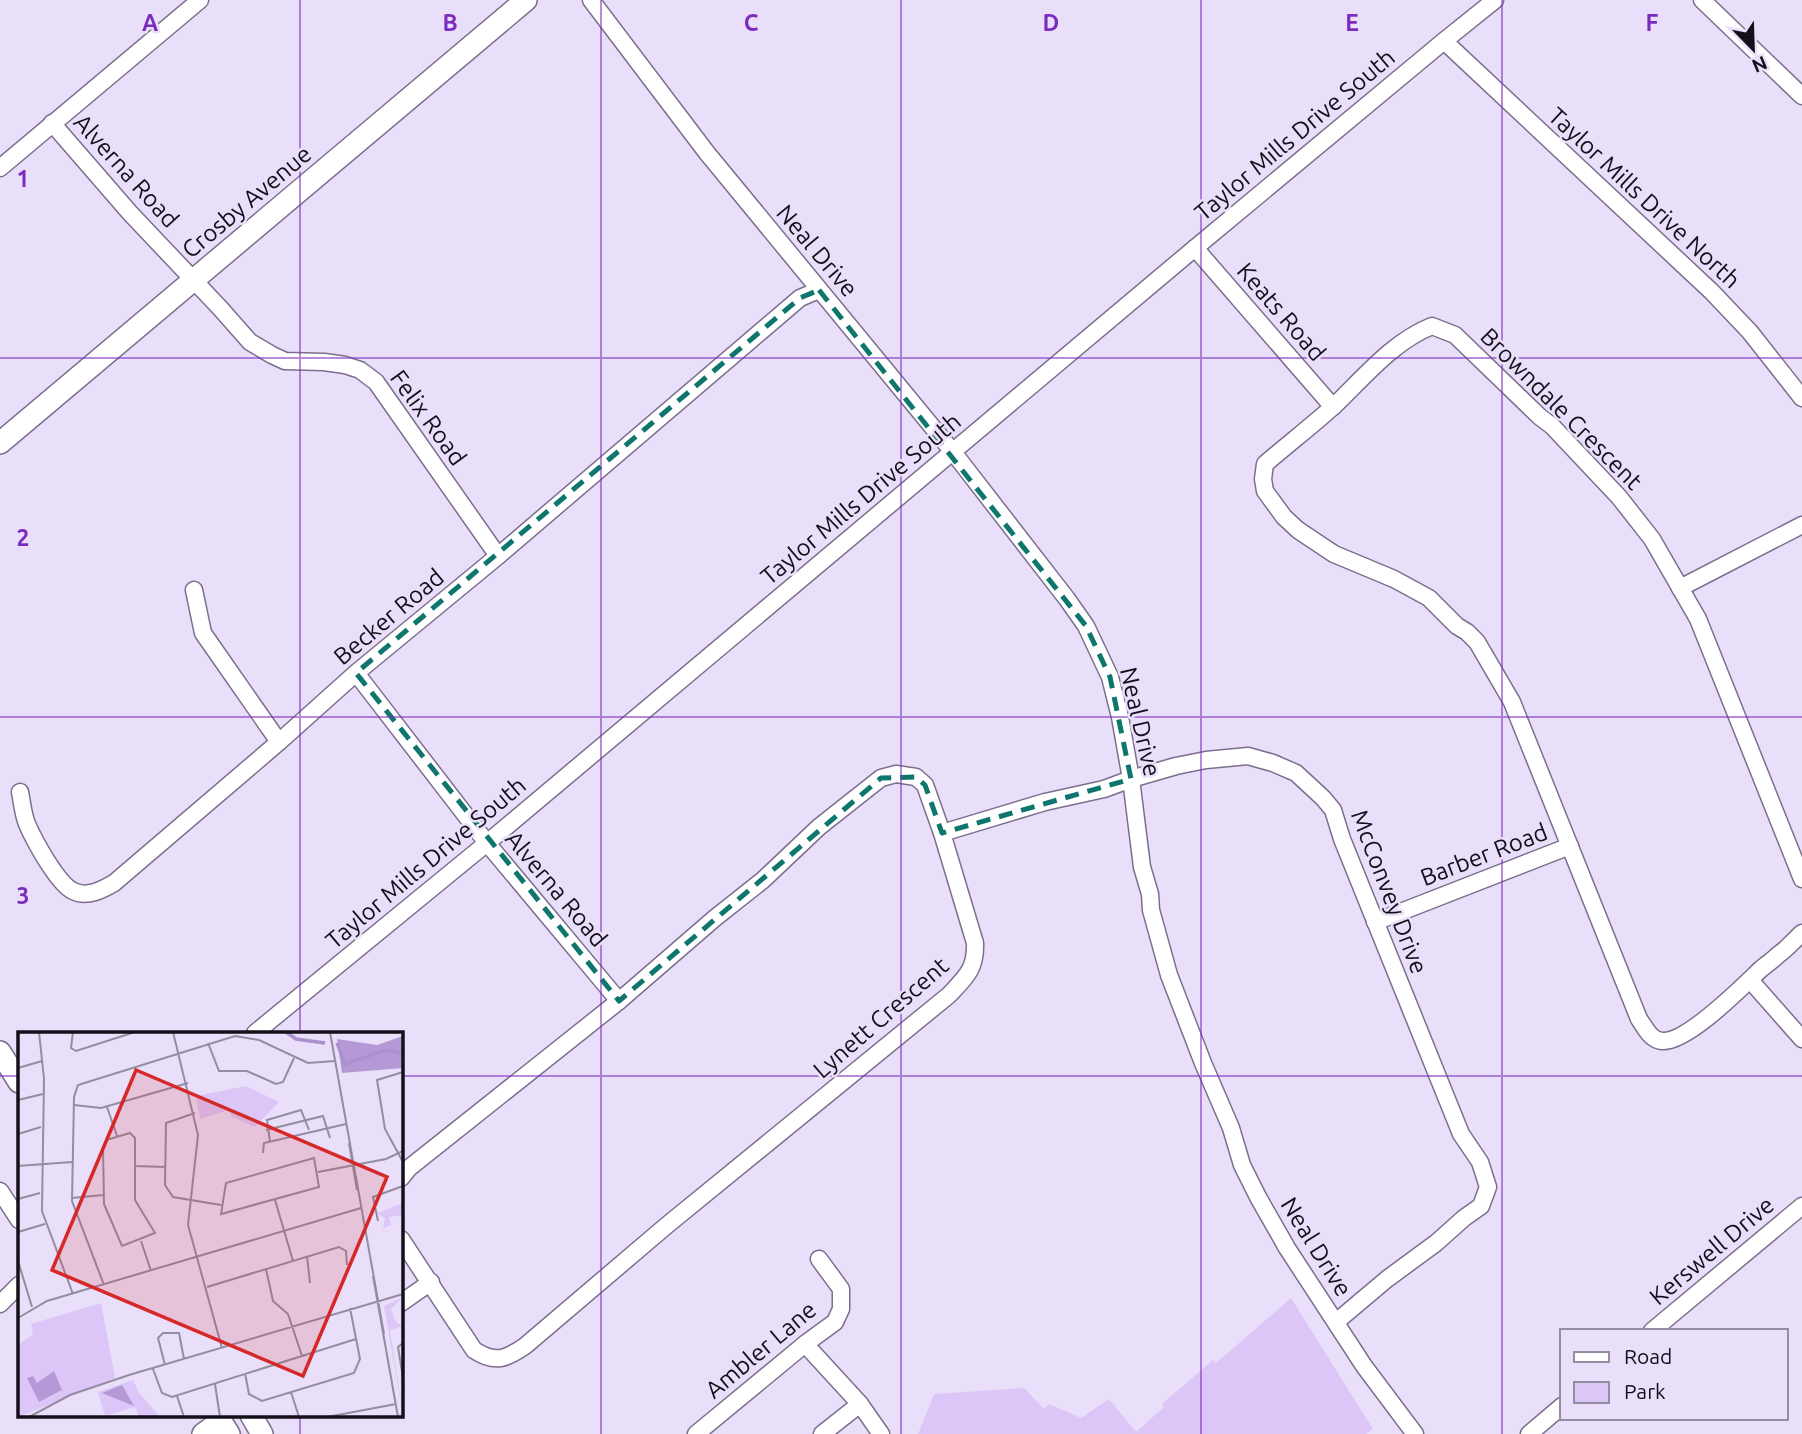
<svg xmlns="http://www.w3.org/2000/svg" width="1802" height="1434" font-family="Ubuntu,sans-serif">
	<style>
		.green { fill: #dbc6f7 }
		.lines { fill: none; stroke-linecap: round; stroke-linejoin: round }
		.street-casing { stroke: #7c6f8d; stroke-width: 19 }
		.secondary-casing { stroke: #7c6f8d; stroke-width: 24 }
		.street { stroke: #fff; stroke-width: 16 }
		.secondary { stroke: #fff; stroke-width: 21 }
		.marked { fill: none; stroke: #0f766e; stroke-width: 5; stroke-dasharray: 14 9; stroke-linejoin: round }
		.grid { fill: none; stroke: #7b2cbf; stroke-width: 2; stroke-opacity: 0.55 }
		.labels { text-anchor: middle; stroke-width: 5; stroke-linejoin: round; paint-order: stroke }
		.street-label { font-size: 24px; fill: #140f1a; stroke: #eadffa }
		.inset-river { fill: none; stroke: #ab91cd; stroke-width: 3.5 }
		.inset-road { fill: none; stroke: #948ca0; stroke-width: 2 }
		.view { fill: #d62828; fill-opacity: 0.15; stroke: #d62828; stroke-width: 3.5 }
		.inset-edge { fill: none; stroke: #140f1a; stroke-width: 3.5 }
		.grid-label { font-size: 23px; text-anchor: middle; font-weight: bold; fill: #7b2cbf; stroke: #eadffa; stroke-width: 5; stroke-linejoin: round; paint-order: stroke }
	</style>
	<rect width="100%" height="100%" fill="#eadffa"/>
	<!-- green -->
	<path class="green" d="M1291,1298L1373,1429L1366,1434H918L934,1394L1024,1388L1044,1409L1049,1404L1081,1418L1109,1399L1136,1432L1164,1407L1162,1404L1213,1360L1216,1363Z"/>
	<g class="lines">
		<!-- street casing -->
		<g class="street-casing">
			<g id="street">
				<path d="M591,0L707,153L953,452L1067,599L1086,626L1110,677L1120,717L1131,779L1142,867L1150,894L1151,910L1169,975L1203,1063L1231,1128L1242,1165L1258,1197L1287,1248L1364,1366L1415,1434"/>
				<path d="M1702,0L1802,96"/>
				<path d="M1444,41L1712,292L1750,332L1802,398"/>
				<path d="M52,123L130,213L220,308L250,342L272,355L285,361L324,362L345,365L360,370L376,382L498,556"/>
				<path d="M0,168L200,0"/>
				<path d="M1195,248L1333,407"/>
				<path d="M1680,588L1802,525"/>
				<path d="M194,590L203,633L279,742"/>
				<path d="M356,673L487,843L619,1001"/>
				<path d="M20,792C22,802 23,814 27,824C34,840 57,883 73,891C87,898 102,890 114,883L279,742L356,673L498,556L800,298L819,290"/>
				<path d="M942,833L1045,802L1104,789L1131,779L1176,766L1206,760L1248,756L1273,763L1296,773L1323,798L1333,810L1342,839L1461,1134L1480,1162L1488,1187L1481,1206L1464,1218L1436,1243L1387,1279L1336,1322"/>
				<path d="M1802,879L1698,619L1652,539L1619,497L1552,426L1540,417L1455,335L1432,326C1394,341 1365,376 1336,404C1313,425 1288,444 1265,464L1263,479L1265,491L1284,517L1298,530L1334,554L1394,579L1429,598L1457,626L1467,632L1477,642L1512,702L1639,1019C1645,1027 1650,1040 1662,1041C1687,1043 1742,987 1761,969C1767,964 1773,960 1778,955C1787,949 1794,940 1802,933"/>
				<path d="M1375,922L1570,846"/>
				<path d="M1750,980L1802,1039"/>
				<path d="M255,1033L487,843L1195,248L1444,41L1495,0"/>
				<path d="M401,1178L409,1168L619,1001L715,918L763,880L819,827L881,778L896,774L916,777L925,785L942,833L975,943C976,969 966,977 949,995L666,1226L525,1346C506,1359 495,1364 474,1350L401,1239"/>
				<path d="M0,1191L19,1220"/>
				<path d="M401,1303L431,1282"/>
				<path d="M0,1304L19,1285"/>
				<path d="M1652,1331L1802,1206"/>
				<path d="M805,1344L860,1404L881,1434"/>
				<path d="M696,1434L805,1344L835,1322L841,1309V1289L819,1259"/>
				<path d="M822,1434L860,1404"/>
				<path d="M1529,1434L1562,1406"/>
			</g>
		</g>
		<!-- secondary casing -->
		<g class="secondary-casing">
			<g id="secondary">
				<path d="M0,443L526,0"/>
				<path d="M0,1052L19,1082"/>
				<path d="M217,1415L229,1434"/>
				<path d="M251,1415L262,1434"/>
				<path d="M203,1434L221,1421"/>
			</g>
		</g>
		<!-- street -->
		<use href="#street" class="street"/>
		<!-- secondary -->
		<use href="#secondary" class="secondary"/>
	</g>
	<!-- marked area -->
	<path class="marked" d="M819,290L1086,626L1110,677L1131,779L942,833L925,785L916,777L881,778L619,1001L356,673L800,298Z"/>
	<!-- grid -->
	<path class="grid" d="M300,0V1033M601,0V1434M901,0V1434M1201,0V1434M1502,0V1434M0,358H1802M0,717H1802M0,1076H19M401,1076H1802M300,1415V1434"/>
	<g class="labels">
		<!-- street labels -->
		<g class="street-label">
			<text transform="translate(1295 135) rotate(-40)" y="8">Taylor Mills Drive South</text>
			<text transform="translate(126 171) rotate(48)" y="8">Alverna Road</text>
			<text transform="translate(1644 198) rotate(43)" y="8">Taylor Mills Drive North</text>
			<text transform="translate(247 202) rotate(-40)" y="8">Crosby Avenue</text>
			<text transform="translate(817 251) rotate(50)" y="8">Neal Drive</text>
			<text transform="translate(1281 312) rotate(49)" y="8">Keats Road</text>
			<text transform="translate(1561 409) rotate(45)" y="8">Browndale Crescent</text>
			<text transform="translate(428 418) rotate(54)" y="8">Felix Road</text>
			<text transform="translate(861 499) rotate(-40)" y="8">Taylor Mills Drive South</text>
			<text transform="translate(389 617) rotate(-40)" y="8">Becker Road</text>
			<text transform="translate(1140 722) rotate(77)" y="8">Neal Drive</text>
			<text transform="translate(1484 855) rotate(-21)" y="8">Barber Road</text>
			<text transform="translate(426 863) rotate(-40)" y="8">Taylor Mills Drive South</text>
			<text transform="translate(556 889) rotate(50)" y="8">Alverna Road</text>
			<text transform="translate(1389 892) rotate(69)" y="8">McConvey Drive</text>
			<text transform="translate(881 1018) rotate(-41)" y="8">Lynett Crescent</text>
			<text transform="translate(1316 1247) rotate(58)" y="8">Neal Drive</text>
			<text transform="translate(1712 1251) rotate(-40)" y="8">Kerswell Drive</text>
			<text transform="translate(761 1350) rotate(-40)" y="8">Ambler Lane</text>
		</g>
	</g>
	<!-- overview -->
	<g transform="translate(18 1032)">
		<rect width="385" height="385" fill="#eadffa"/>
		<path d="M228,54L261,70L237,95L213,84L211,78L182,87L178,64ZM385,171V183L371,185L373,193L365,196L367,186L359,181ZM385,265L373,277L378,290L385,294L372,298L384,378L366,274ZM83,271L97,346L0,385V313L15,302L13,292ZM115,348L121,361L142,385H121L117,375L87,384L80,360Z" fill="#dbc6f7"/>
		<path d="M385,4V36L324,41L319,7L359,13ZM36,339L44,358L21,370L9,346L15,344L19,351ZM104,353L116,374L84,361Z" fill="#b499d6"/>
		<path class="inset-river" d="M268,0L278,7L307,11M319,11L327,32L368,18L385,22"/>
		<path class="inset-road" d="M21,0L26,47L24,179L55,262M55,0L53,16L58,19L117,0M155,0L180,103L170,193L204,316M312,0L366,302M190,11L201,39H229L258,52L265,50L276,26M0,36L24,29M385,40L359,48L367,97L385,130M0,68L25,62M56,73L83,76L170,51M89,75L99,104M177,81L148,91L147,153L155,165L203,173M248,98L305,84L312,106M112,101L117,106V168L137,201L104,214L86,172L85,116L88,108ZM0,102L23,95M252,110L249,88L283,78L291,98M331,111L339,158M245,121L246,111L328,92M296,126L301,155L203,182L208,151ZM0,134L54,130M116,134L148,135M300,140L368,127L385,119M54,166L85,163M0,167L22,161M257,168L275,229M360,189L355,165L385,154M0,200L27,192M123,209L133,239M289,224L292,251M0,229L14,275M248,237L255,269L270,282L284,324M355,244L380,385M86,253L54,169L56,65L60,53L217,4L241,8L290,31L317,29M189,255L321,215L328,219L329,233M0,286L29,269L343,176M385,311L380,315L385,346M147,333L140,306L145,301H161L166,327M135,337L144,361L154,365L338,307M227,341L231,362L244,369L336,341L342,327L332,276M197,352L202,385M273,360L281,385M159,364L166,385M11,385L52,363L111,343L385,262M309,385L378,372"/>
		<path class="view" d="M118,38L369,145L285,344L34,238Z"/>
		<rect width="385" height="385" class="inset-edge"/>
	</g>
	<g class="grid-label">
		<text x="150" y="31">A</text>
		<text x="450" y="31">B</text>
		<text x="751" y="31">C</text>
		<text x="1051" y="31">D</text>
		<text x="1352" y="31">E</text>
		<text x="1652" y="31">F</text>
		<text x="23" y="187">1</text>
		<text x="23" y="546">2</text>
		<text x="23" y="904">3</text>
	</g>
	<!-- legend -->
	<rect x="1560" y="1329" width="228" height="91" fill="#eadffa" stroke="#948ca0" stroke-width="2"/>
	<rect x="1574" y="1352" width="35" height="10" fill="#ffffff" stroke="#948ca0" stroke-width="2"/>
	<text x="1624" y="1364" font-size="21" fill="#140f1a">Road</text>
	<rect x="1574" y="1382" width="35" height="21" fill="#dbc6f7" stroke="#948ca0" stroke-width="2"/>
	<text x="1624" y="1399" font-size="21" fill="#140f1a">Park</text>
	<!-- north arrow -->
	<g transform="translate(1753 49) rotate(157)" stroke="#eadffa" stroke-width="5" paint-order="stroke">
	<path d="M0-5L12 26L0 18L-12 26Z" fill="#140f1a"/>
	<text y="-10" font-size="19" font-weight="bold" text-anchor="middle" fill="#140f1a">N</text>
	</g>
</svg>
